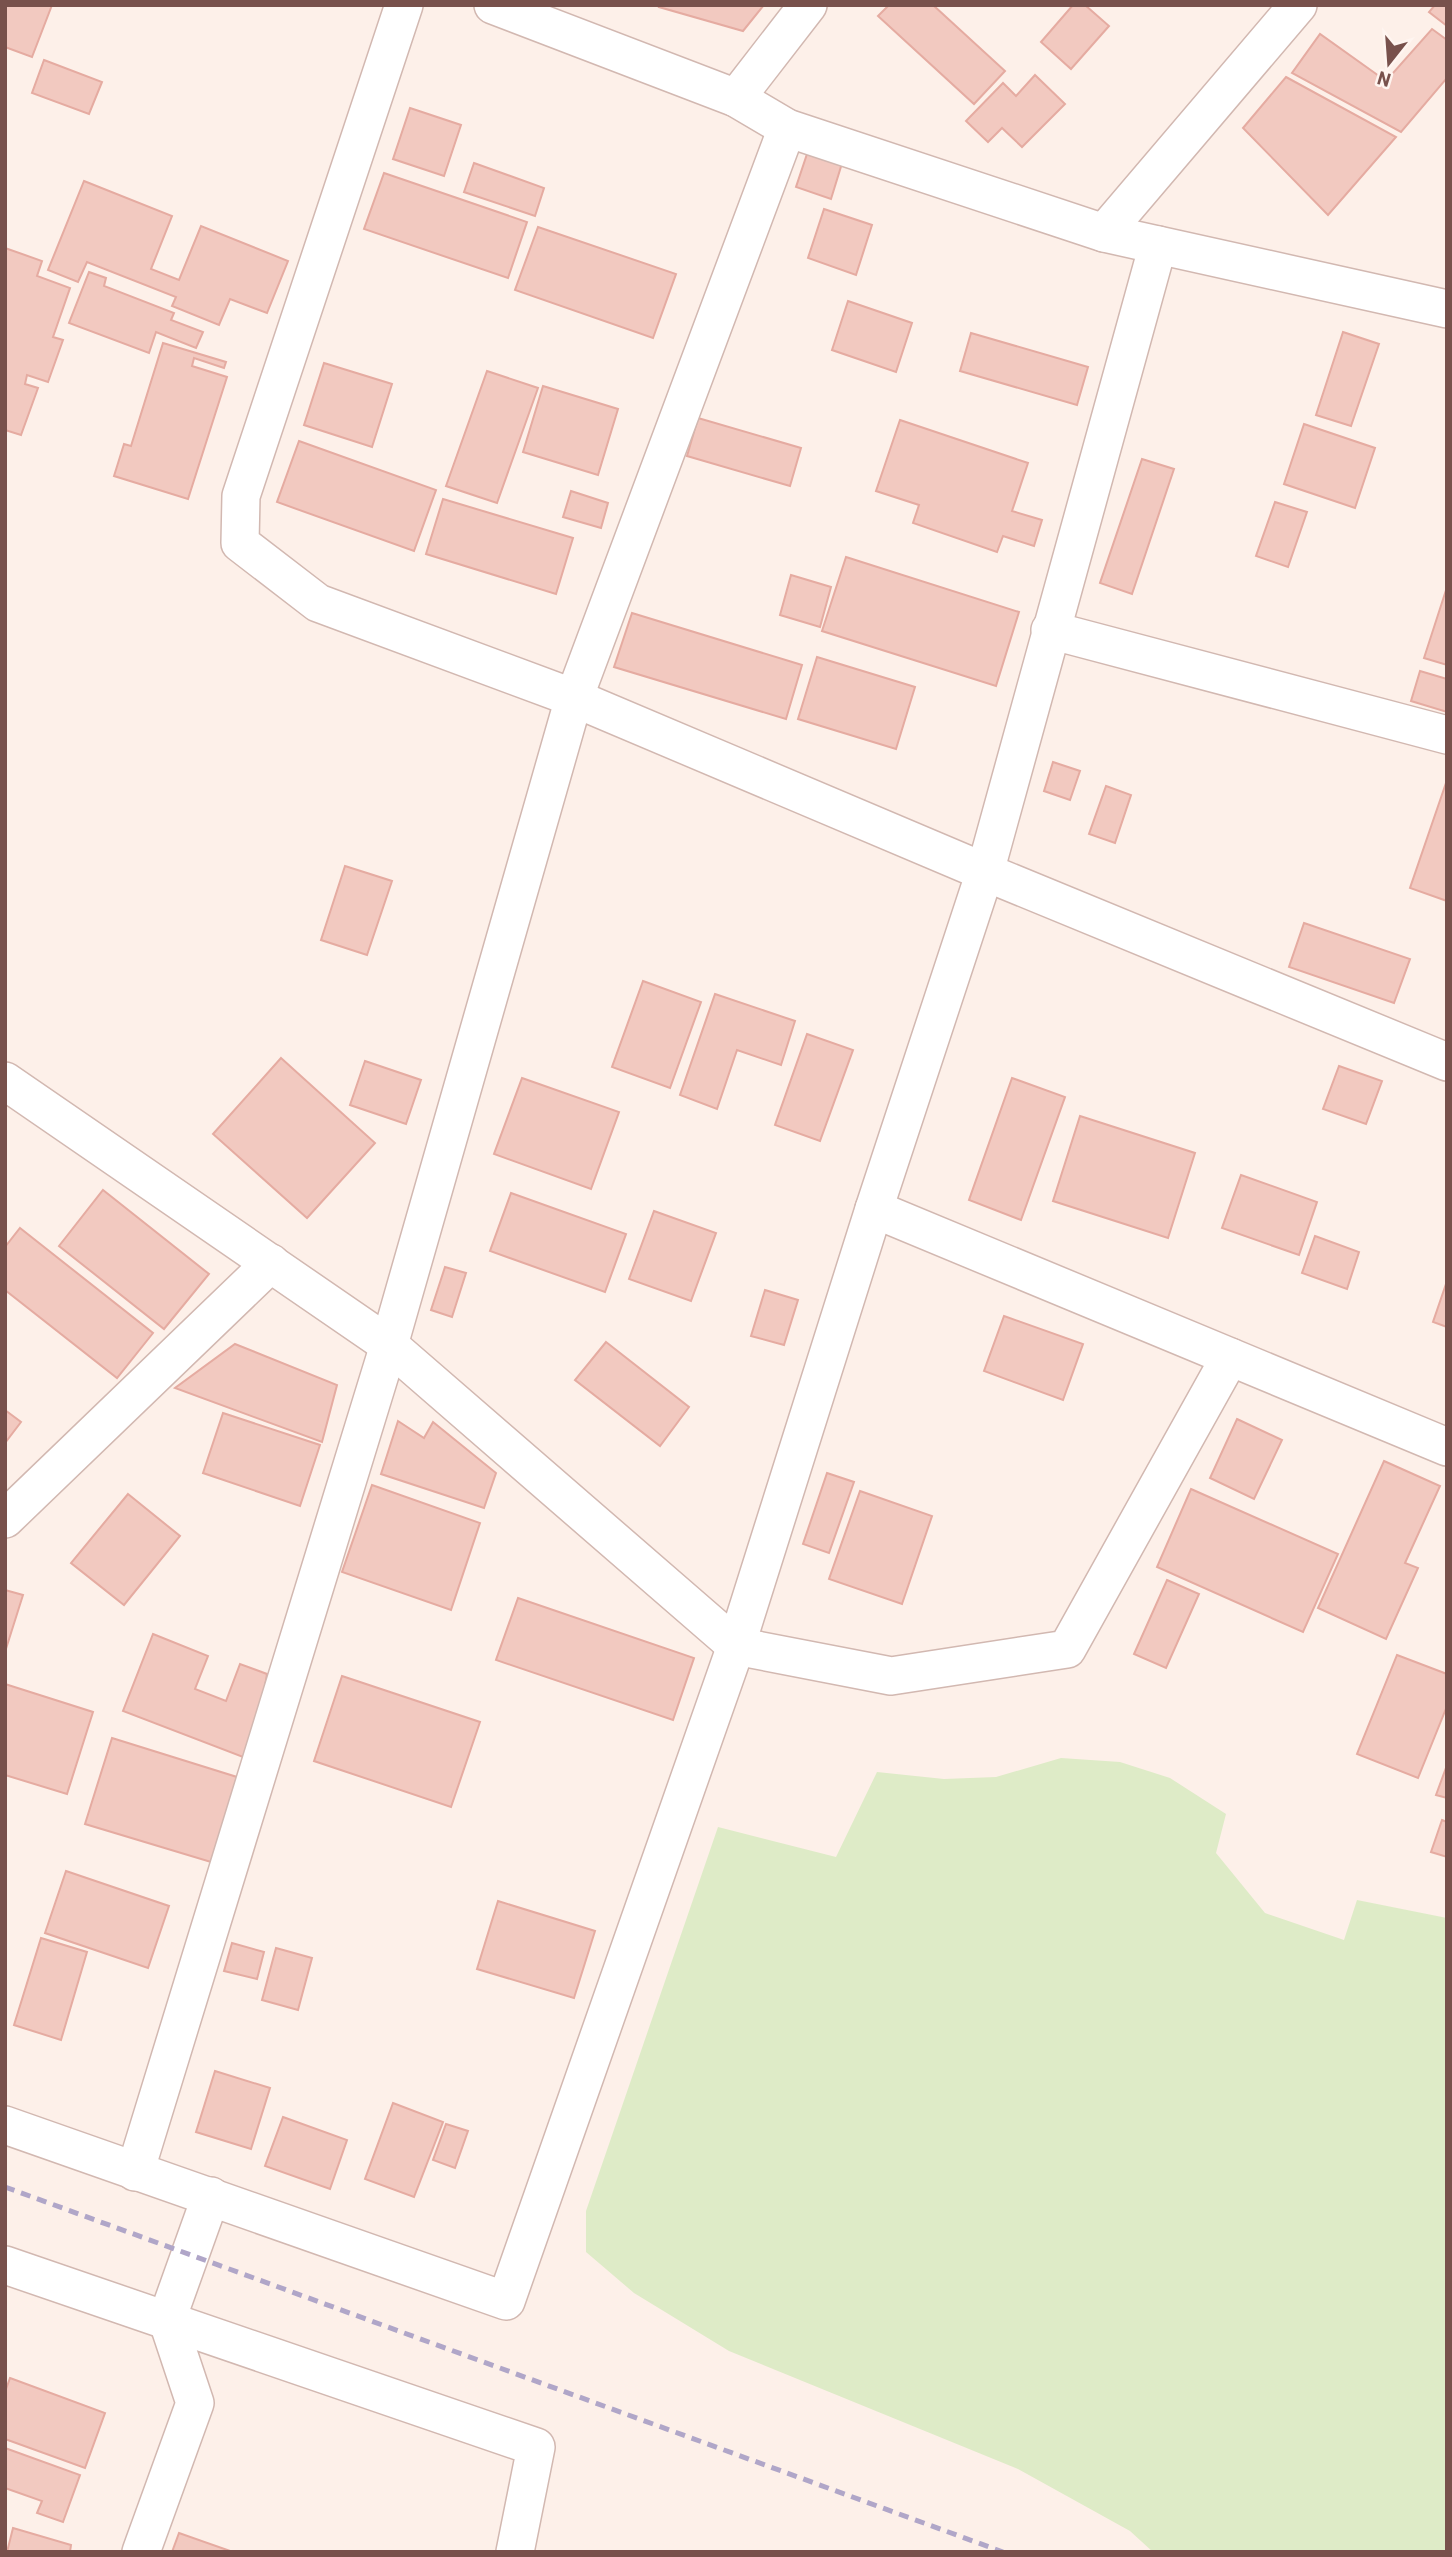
<svg xmlns="http://www.w3.org/2000/svg" width="1452" height="2557" font-family="Barlow,sans-serif">
	<style>
		.green { fill: #deebc7 }
		.building { fill: #f2c9c0; stroke: #e5aba1; stroke-width: 2 }
		.lines { fill: none; stroke-linecap: round; stroke-linejoin: round }
		.minor-casing { stroke: #d2b8b1; stroke-width: 40 }
		.minor { stroke: #fff; stroke-width: 37 }
		.rail { stroke: #b0a6c8; stroke-width: 5; stroke-dasharray: 10 7; stroke-linecap: butt }
	</style>
	<rect width="100%" height="100%" fill="#fdf0e9"/>
	<!-- green -->
	<path class="green" d="M1061,1758L1120,1762L1170,1778L1226,1814L1216,1853L1265,1913L1344,1940L1357,1900L1447,1918V2552H1153L1130,2531L1018,2469L729,2351L634,2293L586,2252V2211L718,1827L836,1857L877,1772L944,1779L996,1777Z"/>
	<!-- building -->
	<g class="building">
		<path d="M5,5H52L32,57L5,47Z"/>
		<path d="M660,5H764L743,31L659,7Z"/>
		<path d="M889,5H933L1005,71L974,104L878,16Z"/>
		<path d="M1073,5H1085L1109,26L1071,69L1041,42Z"/>
		<path d="M1435,5H1447V26L1429,12Z"/>
		<path d="M1432,29L1447,40V78L1401,132L1292,73L1320,34L1386,81Z"/>
		<path d="M44,60L102,82L89,114L32,93Z"/>
		<path d="M1035,75L1065,104L1022,147L1002,128L988,142L966,121L1003,83L1016,96Z"/>
		<path d="M1286,77L1396,137L1328,215L1243,128Z"/>
		<path d="M410,108L461,125L444,176L393,159Z"/>
		<path d="M809,148L843,160L831,199L796,187Z"/>
		<path d="M474,163L544,188L535,216L464,192Z"/>
		<path d="M384,173L527,222L508,278L364,229Z"/>
		<path d="M84,181L172,216L151,269L179,280L201,226L288,261L267,313L230,299L219,325L172,306L176,297L87,262L78,282L48,270Z"/>
		<path d="M824,209L872,225L856,275L808,258Z"/>
		<path d="M538,227L676,274L653,338L515,290Z"/>
		<path d="M5,248L42,261L37,276L70,288L53,337L63,340L48,382L27,375L25,384L38,388L21,435L5,430Z"/>
		<path d="M89,272L106,278L104,286L174,313L171,320L203,332L196,348L156,332L149,353L69,323Z"/>
		<path d="M848,301L912,323L896,372L832,350Z"/>
		<path d="M1343,332L1379,344L1351,426L1316,415Z"/>
		<path d="M971,333L1088,367L1077,405L960,371Z"/>
		<path d="M163,343L226,362L224,368L194,358L192,366L227,377L188,499L114,476L124,444L131,446Z"/>
		<path d="M324,363L392,384L372,447L304,425Z"/>
		<path d="M487,371L538,388L497,503L446,486Z"/>
		<path d="M543,386L618,409L598,475L523,452Z"/>
		<path d="M698,418L801,448L790,486L687,456Z"/>
		<path d="M900,420L1028,463L1012,511L1042,520L1034,546L1003,536L997,552L913,523L919,505L876,491Z"/>
		<path d="M1304,424L1375,448L1355,508L1284,484Z"/>
		<path d="M299,441L436,490L414,551L277,502Z"/>
		<path d="M1142,459L1174,469L1132,594L1100,583Z"/>
		<path d="M571,491L608,503L601,528L563,517Z"/>
		<path d="M443,499L573,538L556,594L426,554Z"/>
		<path d="M1275,502L1307,512L1288,567L1256,556Z"/>
		<path d="M846,557L1019,612L996,686L822,631Z"/>
		<path d="M791,575L831,587L820,627L780,615Z"/>
		<path d="M1447,587V665L1424,658Z"/>
		<path d="M632,613L802,665L786,719L614,667Z"/>
		<path d="M817,657L915,687L896,749L798,719Z"/>
		<path d="M1420,671L1447,679V712L1411,701Z"/>
		<path d="M1053,762L1080,771L1070,800L1044,791Z"/>
		<path d="M1447,780V901L1410,888Z"/>
		<path d="M1106,786L1131,795L1115,843L1089,834Z"/>
		<path d="M345,866L392,881L367,955L321,940Z"/>
		<path d="M1304,923L1410,959L1394,1003L1289,967Z"/>
		<path d="M643,981L701,1002L670,1088L612,1067Z"/>
		<path d="M715,994L795,1021L781,1065L737,1050L717,1109L680,1095Z"/>
		<path d="M807,1034L853,1050L820,1141L775,1125Z"/>
		<path d="M281,1058L375,1143L307,1218L213,1134Z"/>
		<path d="M365,1061L421,1080L406,1124L350,1105Z"/>
		<path d="M1339,1066L1382,1081L1366,1124L1323,1109Z"/>
		<path d="M522,1078L619,1112L591,1189L494,1154Z"/>
		<path d="M1012,1078L1065,1097L1021,1220L969,1200Z"/>
		<path d="M1080,1116L1195,1153L1168,1238L1053,1201Z"/>
		<path d="M1241,1175L1317,1202L1299,1255L1222,1228Z"/>
		<path d="M103,1190L209,1274L164,1329L59,1246Z"/>
		<path d="M511,1193L626,1234L605,1292L490,1251Z"/>
		<path d="M654,1211L716,1233L691,1301L629,1279Z"/>
		<path d="M20,1228L153,1333L117,1378L5,1290V1247Z"/>
		<path d="M1315,1236L1359,1252L1347,1289L1302,1273Z"/>
		<path d="M445,1267L466,1273L452,1317L431,1310Z"/>
		<path d="M1447,1281V1327L1433,1322Z"/>
		<path d="M765,1290L798,1300L784,1345L751,1336Z"/>
		<path d="M1004,1316L1083,1344L1063,1400L984,1371Z"/>
		<path d="M606,1342L689,1407L660,1446L575,1380Z"/>
		<path d="M235,1344L337,1385L322,1442L175,1388Z"/>
		<path d="M5,1410L21,1422L5,1443Z"/>
		<path d="M223,1413L320,1445L300,1506L203,1473Z"/>
		<path d="M1237,1419L1282,1440L1254,1499L1210,1478Z"/>
		<path d="M398,1421L424,1438L433,1422L496,1473L484,1508L381,1474Z"/>
		<path d="M1384,1461L1440,1486L1405,1563L1418,1568L1386,1639L1318,1608Z"/>
		<path d="M827,1473L854,1482L829,1553L803,1544Z"/>
		<path d="M372,1485L480,1523L451,1610L342,1572Z"/>
		<path d="M1191,1489L1338,1554L1303,1632L1157,1567Z"/>
		<path d="M860,1491L932,1516L902,1604L829,1579Z"/>
		<path d="M128,1494L180,1536L124,1605L71,1563Z"/>
		<path d="M1167,1580L1199,1594L1166,1668L1134,1654Z"/>
		<path d="M5,1590L23,1595L5,1652Z"/>
		<path d="M518,1598L694,1658L673,1720L496,1660Z"/>
		<path d="M153,1634L208,1656L195,1689L226,1701L240,1664L267,1674L262,1705L243,1757L123,1711Z"/>
		<path d="M1397,1655L1447,1674V1706L1418,1778L1357,1754Z"/>
		<path d="M342,1676L480,1722L451,1807L314,1761Z"/>
		<path d="M5,1684L93,1712L67,1794L5,1775Z"/>
		<path d="M112,1738L237,1777L211,1862L85,1824Z"/>
		<path d="M1447,1765V1798L1436,1795Z"/>
		<path d="M1442,1820L1447,1822V1857L1431,1852Z"/>
		<path d="M66,1871L169,1906L148,1968L45,1933Z"/>
		<path d="M498,1901L595,1931L574,1998L477,1969Z"/>
		<path d="M41,1938L87,1952L61,2040L14,2025Z"/>
		<path d="M232,1943L264,1952L257,1979L224,1971Z"/>
		<path d="M276,1948L312,1958L298,2010L262,2000Z"/>
		<path d="M215,2071L270,2088L251,2149L196,2132Z"/>
		<path d="M393,2103L443,2122L414,2197L365,2179Z"/>
		<path d="M283,2117L347,2140L330,2189L265,2166Z"/>
		<path d="M446,2124L468,2131L455,2168L433,2160Z"/>
		<path d="M10,2378L105,2413L85,2468L5,2439V2392Z"/>
		<path d="M5,2448L80,2475L63,2522L37,2513L42,2501L5,2488Z"/>
		<path d="M13,2528L71,2545L70,2552H7Z"/>
		<path d="M179,2533L233,2552H172Z"/>
	</g>
	<g class="lines">
		<!-- minor casing -->
		<g class="minor-casing">
			<g id="minor">
				<path d="M404,5L241,496L240,543L318,603L574,698L985,872L1447,1062"/>
				<path d="M493,5L736,98L787,128L1104,233L1447,309"/>
				<path d="M736,98L808,5"/>
				<path d="M1104,233L1298,5"/>
				<path d="M1050,630L1447,735"/>
				<path d="M5,1081L389,1345L736,1646L891,1676L1067,1649L1230,1357"/>
				<path d="M874,1209L1447,1447"/>
				<path d="M5,1519L271,1263"/>
				<path d="M5,2125L506,2301L736,1646L874,1209L985,872L1158,245"/>
				<path d="M135,2172L389,1345L574,698L787,128"/>
				<path d="M5,2265L536,2447L515,2552"/>
				<path d="M141,2552L195,2403L167,2319L211,2196"/>
			</g>
		</g>
		<!-- minor -->
		<use href="#minor" class="minor"/>
		<!-- rail -->
		<path class="rail" d="M5,2187L1003,2552"/>
	</g>
	<!-- border -->
	<rect width="1452" height="2557" fill="none" stroke="#78514c" stroke-width="14"/>
	<!-- north arrow -->
	<g transform="translate(1389 63) rotate(197)" stroke="#fff5f0" stroke-width="5" paint-order="stroke">
	<path d="M0-5L12 26L0 18L-12 26Z" fill="#78514c"/>
	<text y="-10" font-size="19" font-weight="bold" text-anchor="middle" fill="#78514c">N</text>
	</g>
</svg>
